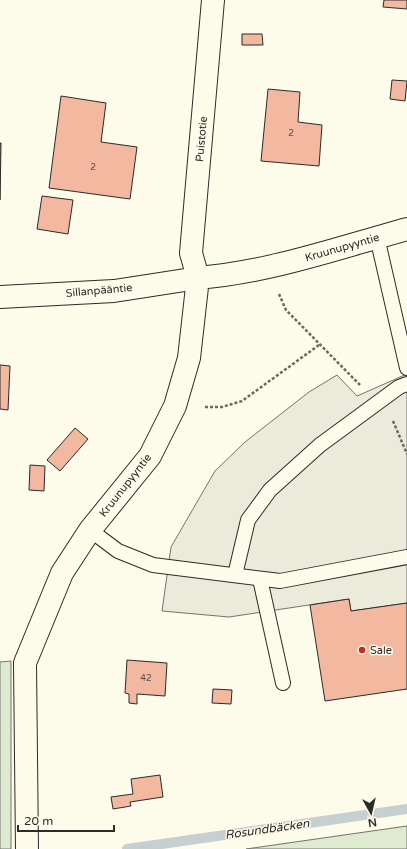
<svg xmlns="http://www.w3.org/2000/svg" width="407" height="849" font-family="'Varela Round',sans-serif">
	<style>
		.green { fill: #deebd1; stroke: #74746e }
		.parking { fill: #eceadb; stroke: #74746e }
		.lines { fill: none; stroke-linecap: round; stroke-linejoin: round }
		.stream { stroke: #c7d0d0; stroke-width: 10 }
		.building { fill: #f2b8a0; stroke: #2b2b2b }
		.service-casing { stroke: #2b2b2b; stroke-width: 16 }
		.minor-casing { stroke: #2b2b2b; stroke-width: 24 }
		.tertiary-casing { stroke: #2b2b2b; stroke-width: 24 }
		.path { stroke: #6a6964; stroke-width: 2.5; stroke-dasharray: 3 2; stroke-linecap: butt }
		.service { stroke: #fdfbea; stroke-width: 14 }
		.minor { stroke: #fdfbea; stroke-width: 22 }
		.tertiary { stroke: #fdfbea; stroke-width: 22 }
		.poi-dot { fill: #c62828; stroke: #fdfbea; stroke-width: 1.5 }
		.labels { text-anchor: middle; stroke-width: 3; stroke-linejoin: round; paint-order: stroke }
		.number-label { font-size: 9px; fill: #5d4e48 }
		.street-label { font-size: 11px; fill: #2b2b2b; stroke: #fdfbea }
		.poi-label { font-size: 11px; fill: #2b2b2b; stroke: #fdfbea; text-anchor: start }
		.water-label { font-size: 12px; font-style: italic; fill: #2b2b2b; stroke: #fdfbea }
	</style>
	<rect width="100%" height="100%" fill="#fdfbea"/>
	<!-- green -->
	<g class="green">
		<path d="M11,661V849H0V662Z"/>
		<path d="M407,826V849H246Z"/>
	</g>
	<!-- parking -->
	<path class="parking" d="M407,374V603L351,611L349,599L229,617L162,611L171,547L215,471L245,442L309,392L337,375L357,396Z"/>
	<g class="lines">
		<!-- stream -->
		<path class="stream" d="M127,849L407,809"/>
	</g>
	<!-- building -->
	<g class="building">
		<path d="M384,0H407V9L383,7Z"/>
		<path d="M242,34H262L263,45H242Z"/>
		<path d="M392,80L407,81L405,101L390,99Z"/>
		<path d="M268,89L300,92L298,122L322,125L319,166L261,161Z"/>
		<path d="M61,96L106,103L101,142L137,147L130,199L49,188Z"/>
		<path d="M0,143H1L0,200Z"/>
		<path d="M42,196L73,200L68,234L37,229Z"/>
		<path d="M0,365L10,366L8,410L0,409Z"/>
		<path d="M75,428L88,439L60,471L47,460Z"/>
		<path d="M30,465L45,466L44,491L29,490Z"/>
		<path d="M349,599L351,611L407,603V689L325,701L310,605Z"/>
		<path d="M127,660L167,663L165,696L137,694V704L129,703V694L125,693Z"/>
		<path d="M213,689L232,690L231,704L212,703Z"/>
		<path d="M160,775L163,797L130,802L131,806L113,809L111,797L133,794L131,779Z"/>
	</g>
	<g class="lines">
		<!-- service casing -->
		<g class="service-casing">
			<g id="service">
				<path d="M377,237L407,368"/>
				<path d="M90,530L118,551L153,565L280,581L407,557"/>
				<path d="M235,575L248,520L270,490L320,445L399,387L407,384"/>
				<path d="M260,579L283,683"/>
			</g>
		</g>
		<!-- minor casing -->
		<g class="minor-casing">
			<path id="minor" d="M0,297L114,291L198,278L191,253L213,0"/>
		</g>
		<!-- tertiary casing -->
		<g class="tertiary-casing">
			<path id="tertiary" d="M27,849L25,663L62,573L90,530L150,456L175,406L189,358L198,278C270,272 338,248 407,229"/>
		</g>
		<!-- path -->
		<g class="path">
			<path d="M279,294L286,310L360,385"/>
			<path d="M205,407H222L242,401L319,345"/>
			<path d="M393,421L407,454"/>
		</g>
		<!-- service -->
		<use href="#service" class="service"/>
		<!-- minor -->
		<use href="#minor" class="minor"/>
		<!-- tertiary -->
		<use href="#tertiary" class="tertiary"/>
	</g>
	<!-- markers -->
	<circle class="poi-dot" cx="362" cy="650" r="4"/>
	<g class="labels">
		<!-- number labels -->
		<g class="number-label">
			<text x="291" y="136">2</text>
			<text x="93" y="170">2</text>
			<text x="146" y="681">42</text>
		</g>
		<!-- street labels -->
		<g class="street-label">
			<text transform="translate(201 139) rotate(-85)" y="4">Puistotie</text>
			<text transform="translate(342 247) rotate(-16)" y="4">Kruunupyyntie</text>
			<text transform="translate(99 290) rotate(-5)" y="4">Sillanpääntie</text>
			<text transform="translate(125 485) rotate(-52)" y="4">Kruunupyyntie</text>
		</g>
		<!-- poi labels -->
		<g class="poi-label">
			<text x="370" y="654">Sale</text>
		</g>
		<!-- water labels -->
		<g class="water-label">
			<text transform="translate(267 829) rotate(-8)" y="4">Rosundbäcken</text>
		</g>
	</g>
	<!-- north arrow -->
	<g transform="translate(371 813) rotate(172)" stroke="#fdfbea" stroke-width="3" paint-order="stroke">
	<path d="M0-3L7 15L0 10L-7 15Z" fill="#2b2b2b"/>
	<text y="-6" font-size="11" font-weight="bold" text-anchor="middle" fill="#2b2b2b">N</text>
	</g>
	<!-- scale -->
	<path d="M18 825v6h96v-6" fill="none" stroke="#2b2b2b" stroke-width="2"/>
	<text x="24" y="825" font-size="12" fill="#2b2b2b" stroke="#fdfbea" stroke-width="3" paint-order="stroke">20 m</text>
</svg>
